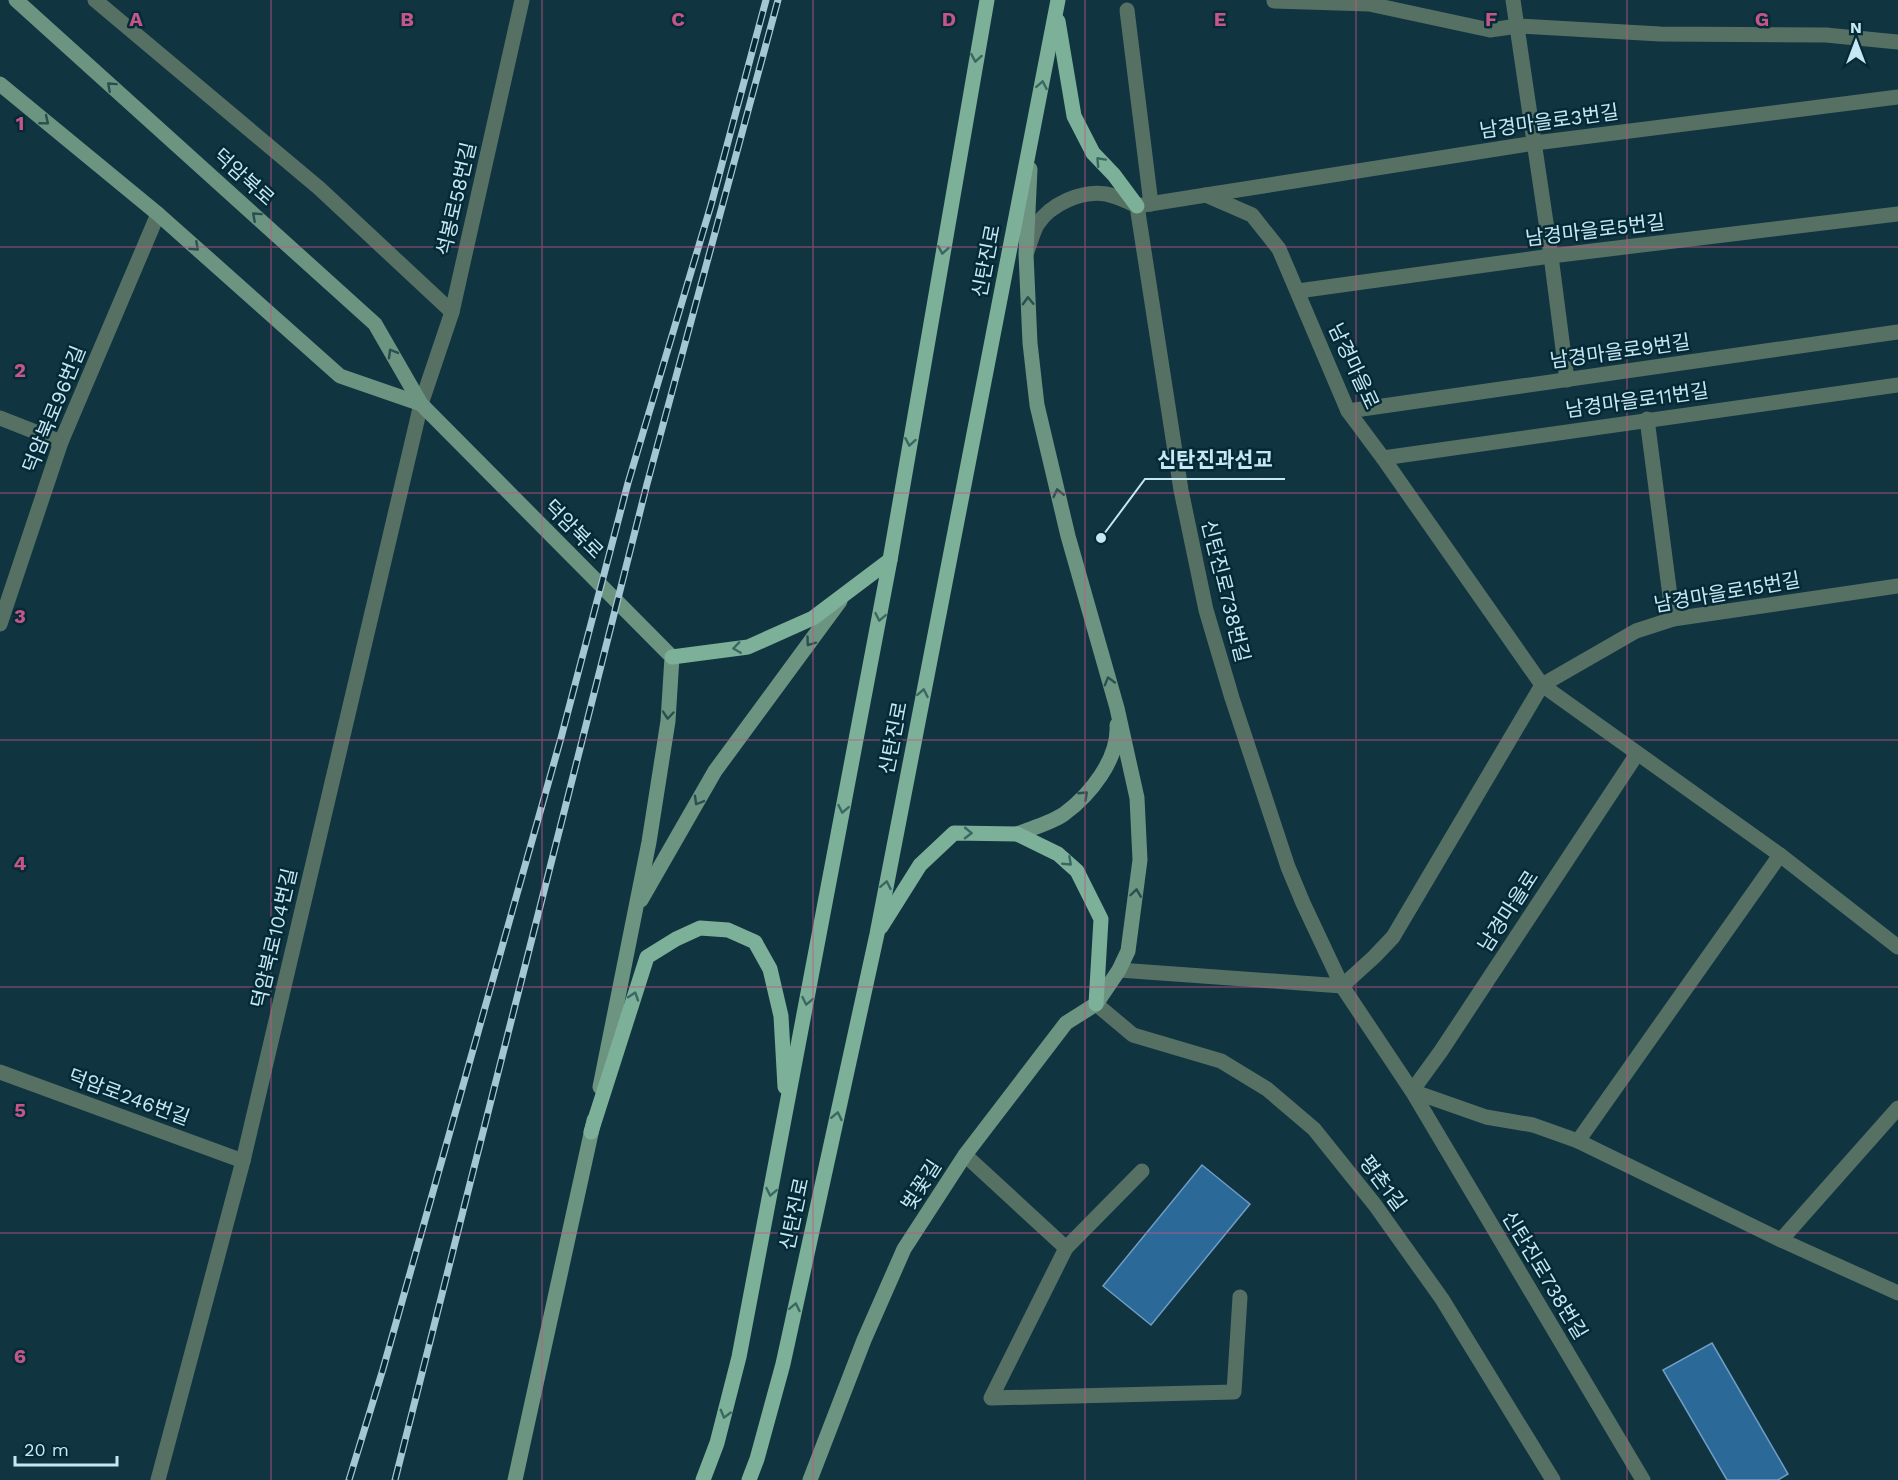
<svg xmlns="http://www.w3.org/2000/svg" width="1898" height="1480" font-family="'Work Sans','Noto Sans KR',sans-serif">
	<style>
		.building { fill: #2b6998; stroke: #6f9dc4; stroke-width: 1.5 }
		.lines { fill: none; stroke-linecap: round; stroke-linejoin: round }
		.lane { stroke: #577064; stroke-width: 15 }
		.street { stroke: #577064; stroke-width: 15 }
		.secondary { stroke: #6c9481; stroke-width: 15 }
		.primary { stroke: #7cb098; stroke-width: 15 }
		.rail-casing { stroke: #a5c6d3; stroke-width: 7 }
		.rail { stroke: #052a36; stroke-width: 4.5; stroke-dasharray: 14; stroke-linecap: butt }
		.oneway { stroke: #3b6662 }
		.oneway2 { stroke: #294f50 }
		.grid { fill: none; stroke: #c45689; stroke-width: 1.5; stroke-opacity: 0.55 }
		.labels { text-anchor: middle; stroke-width: 5; stroke-linejoin: round; paint-order: stroke }
		.street-label { font-size: 20px; fill: #c7e7f4; stroke: #052a36 }
		.grid-label { font-size: 20px; text-anchor: middle; font-weight: bold; fill: #c45689; stroke: #052a36; stroke-width: 5; stroke-linejoin: round; paint-order: stroke }
		.leader { fill: none; stroke: #c7e7f4; stroke-width: 2 }
		.callout-dot { fill: #c7e7f4; stroke: #052a36; stroke-width: 2 }
		.callout-label { font-size: 21px; text-anchor: middle; font-weight: bold; fill: #c7e7f4; stroke: #052a36; stroke-width: 5; stroke-linejoin: round; paint-order: stroke }
	</style>
	<rect width="100%" height="100%" fill="#103440"/>
	<!-- building -->
	<g class="building">
		<path d="M1202,1165L1250,1204L1151,1325L1103,1286Z"/>
		<path d="M1712,1343L1788,1474L1778,1480H1727L1663,1370Z"/>
	</g>
	<g class="lines">
		<!-- lane -->
		<g class="lane">
			<path d="M95,0L319,188L452,312"/>
			<path d="M1127,10L1151,204"/>
			<path d="M965,1155L1066,1248L991,1398L1234,1392L1240,1297"/>
			<path d="M1066,1248L1142,1171"/>
		</g>
		<!-- street -->
		<g class="street">
			<path d="M1513,0L1551,256L1567,380"/>
			<path d="M1274,1L1369,4L1490,30L1518,26L1660,34L1826,35L1898,42"/>
			<path d="M1206,195L1535,143L1898,97"/>
			<path d="M1137,206L1181,490L1206,610L1232,698L1288,867L1303,903L1342,986L1412,1091L1643,1480"/>
			<path d="M1137,206L1206,195L1252,215L1279,249L1348,411L1383,458L1542,685L1780,855L1898,947"/>
			<path d="M1027,252C1030,243 1033,233 1037,225C1050,204 1082,190 1106,194C1117,196 1127,201 1137,206"/>
			<path d="M1298,291L1551,256L1898,214"/>
			<path d="M1348,411L1898,332"/>
			<path d="M0,418L61,442"/>
			<path d="M1647,419L1673,619"/>
			<path d="M1383,458L1898,385"/>
			<path d="M0,624L61,442L158,214"/>
			<path d="M1637,754L1441,1051L1412,1091L1486,1117L1533,1125L1578,1141L1781,1240L1898,1293"/>
			<path d="M1119,970L1342,986L1374,957L1393,937L1542,685L1636,631L1673,619L1898,586"/>
			<path d="M1096,1004L1133,1035L1221,1061L1267,1089L1314,1129L1375,1205L1442,1299L1553,1480"/>
			<path d="M0,1072L243,1161"/>
			<path d="M1578,1141L1780,855"/>
			<path d="M1781,1240L1898,1108"/>
			<path d="M158,1480L243,1161L421,404L452,312L522,0"/>
		</g>
		<!-- secondary -->
		<g class="secondary">
			<path d="M16,0L375,324L421,404L672,657L668,721L649,842L600,1087"/>
			<path d="M0,84L158,214L340,376L421,404"/>
			<path d="M1017,834C1032,828 1051,823 1064,814C1090,795 1119,759 1117,725"/>
			<path d="M641,900L715,771L840,601"/>
			<path d="M515,1480L594,1120"/>
			<path d="M810,1480L864,1340L904,1249L965,1155L1066,1023L1096,1004L1119,970L1128,951L1140,860L1137,798L1117,708L1068,536L1037,405L1030,343L1026,254L1030,169"/>
		</g>
		<!-- primary -->
		<g class="primary">
			<path d="M1058,21L1074,116L1093,153L1114,175L1137,206"/>
			<path d="M672,657L748,647L813,618L890,560"/>
			<path d="M881,927L920,865L954,833L1017,834L1058,854L1077,871L1101,919L1096,1004"/>
			<path d="M591,1132L647,957L676,939L700,928L728,930L755,942L770,969L781,1016L785,1087"/>
			<path d="M703,1480L717,1443L739,1357L890,560L987,0"/>
			<path d="M749,1480L757,1459L783,1364L877,934L1058,0"/>
		</g>
		<!-- rail casing -->
		<g class="rail-casing">
			<g id="rail">
				<path d="M349,1480L383,1369L561,738L628,483L711,205L766,0"/>
				<path d="M395,1480L647,484L778,0"/>
			</g>
		</g>
		<!-- rail -->
		<use href="#rail" class="rail"/>
	</g>
	<!-- one-way arrows -->
	<defs><path id="oneway-chevron" d="M-2-3.5L2.5 0L-2 3.5" fill="none" stroke-width="1.6" stroke-linecap="round" stroke-linejoin="round" transform="scale(1.5)"/></defs>
	<g class="oneway">
		<use href="#oneway-chevron" transform="translate(976 58) rotate(100)"/>
		<use href="#oneway-chevron" transform="translate(1042 85) rotate(-79)"/>
		<use href="#oneway-chevron" transform="translate(1100 161) rotate(-133)"/>
		<use href="#oneway-chevron" transform="translate(943 250) rotate(100)"/>
		<use href="#oneway-chevron" transform="translate(910 442) rotate(100)"/>
		<use href="#oneway-chevron" transform="translate(880 617) rotate(101)"/>
		<use href="#oneway-chevron" transform="translate(737 648) rotate(172)"/>
		<use href="#oneway-chevron" transform="translate(923 693) rotate(-79)"/>
		<use href="#oneway-chevron" transform="translate(843 809) rotate(101)"/>
		<use href="#oneway-chevron" transform="translate(968 833) rotate(1)"/>
		<use href="#oneway-chevron" transform="translate(1068 862) rotate(43)"/>
		<use href="#oneway-chevron" transform="translate(886 885) rotate(-79)"/>
		<use href="#oneway-chevron" transform="translate(634 996) rotate(-72)"/>
		<use href="#oneway-chevron" transform="translate(807 1001) rotate(101)"/>
		<use href="#oneway-chevron" transform="translate(837 1116) rotate(-78)"/>
		<use href="#oneway-chevron" transform="translate(771 1192) rotate(101)"/>
		<use href="#oneway-chevron" transform="translate(795 1307) rotate(-78)"/>
		<use href="#oneway-chevron" transform="translate(725 1414) rotate(105)"/>
	</g>
	<g class="oneway2">
		<use href="#oneway-chevron" transform="translate(111 86) rotate(-138)"/>
		<use href="#oneway-chevron" transform="translate(45 121) rotate(39)"/>
		<use href="#oneway-chevron" transform="translate(256 216) rotate(-138)"/>
		<use href="#oneway-chevron" transform="translate(195 247) rotate(42)"/>
		<use href="#oneway-chevron" transform="translate(1028 301) rotate(-92)"/>
		<use href="#oneway-chevron" transform="translate(392 353) rotate(-120)"/>
		<use href="#oneway-chevron" transform="translate(1058 493) rotate(-103)"/>
		<use href="#oneway-chevron" transform="translate(810 642) rotate(126)"/>
		<use href="#oneway-chevron" transform="translate(1109 681) rotate(-106)"/>
		<use href="#oneway-chevron" transform="translate(668 715) rotate(95)"/>
		<use href="#oneway-chevron" transform="translate(1084 795) rotate(-43)"/>
		<use href="#oneway-chevron" transform="translate(698 801) rotate(120)"/>
		<use href="#oneway-chevron" transform="translate(1136 893) rotate(-82)"/>
	</g>
	<!-- grid -->
	<path class="grid" d="M271,0V1480M542,0V1480M813,0V1480M1085,0V1480M1356,0V1480M1627,0V1480M0,247H1898M0,493H1898M0,740H1898M0,987H1898M0,1233H1898"/>
	<g class="labels">
		<!-- street labels -->
		<g class="street-label">
			<text transform="translate(1549 121) rotate(-8)" y="7">남경마을로3번길</text>
			<text transform="translate(244 177) rotate(42)" y="7">덕암북로</text>
			<text transform="translate(456 199) rotate(-77)" y="7">석봉로58번길</text>
			<text transform="translate(1595 230) rotate(-7)" y="7">남경마을로5번길</text>
			<text transform="translate(986 261) rotate(-79)" y="7">신탄진로</text>
			<text transform="translate(1620 351) rotate(-8)" y="7">남경마을로9번길</text>
			<text transform="translate(1354 366) rotate(65)" y="7">남경마을로</text>
			<text transform="translate(1637 400) rotate(-8)" y="7">남경마을로11번길</text>
			<text transform="translate(54 409) rotate(-68)" y="7">덕암북로96번길</text>
			<text transform="translate(574 529) rotate(45)" y="7">덕암북로</text>
			<text transform="translate(1226 591) rotate(76)" y="7">신탄진로738번길</text>
			<text transform="translate(1727 592) rotate(-10)" y="7">남경마을로15번길</text>
			<text transform="translate(893 738) rotate(-79)" y="7">신탄진로</text>
			<text transform="translate(1508 911) rotate(-57)" y="7">남경마을로</text>
			<text transform="translate(274 938) rotate(-77)" y="7">덕암북로104번길</text>
			<text transform="translate(129 1097) rotate(20)" y="7">덕암로246번길</text>
			<text transform="translate(1383 1183) rotate(53)" y="7">평촌1길</text>
			<text transform="translate(921 1185) rotate(-57)" y="7">벚꽃길</text>
			<text transform="translate(794 1214) rotate(-78)" y="7">신탄진로</text>
			<text transform="translate(1545 1275) rotate(59)" y="7">신탄진로738번길</text>
		</g>
	</g>
	<g class="grid-label">
		<text x="136" y="26">A</text>
		<text x="407" y="26">B</text>
		<text x="678" y="26">C</text>
		<text x="949" y="26">D</text>
		<text x="1220" y="26">E</text>
		<text x="1491" y="26">F</text>
		<text x="1762" y="26">G</text>
		<text x="20" y="130">1</text>
		<text x="20" y="377">2</text>
		<text x="20" y="623">3</text>
		<text x="20" y="870">4</text>
		<text x="20" y="1117">5</text>
		<text x="20" y="1363">6</text>
	</g>
	<!-- callouts -->
	<path class="leader" d="M1101 538L1145 479H1285"/>
	<circle class="callout-dot" cx="1101" cy="538" r="6"/>
	<g class="callout-label">
		<text x="1215" y="467">신탄진과선교</text>
	</g>
	<!-- north arrow -->
	<g transform="translate(1856 42)" stroke="#052a36" stroke-width="4.5" paint-order="stroke">
	<path d="M0-4.5L10 22L0 15L-10 22Z" fill="#c7e7f4"/>
	<text y="-9" font-size="16" font-weight="bold" text-anchor="middle" fill="#c7e7f4">N</text>
	</g>
	<!-- scale -->
	<path d="M15 1456v9h102v-9" fill="none" stroke="#c7e7f4" stroke-width="3"/>
	<text x="24" y="1456" font-size="18" fill="#c7e7f4" stroke="#052a36" stroke-width="4.5" paint-order="stroke">20 m</text>
</svg>
